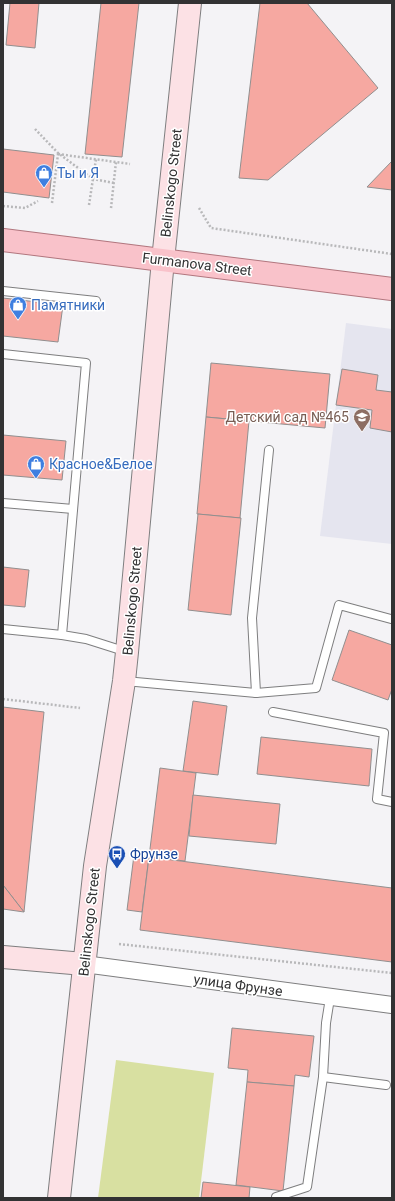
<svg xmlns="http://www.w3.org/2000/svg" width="395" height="1201" font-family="Roboto,sans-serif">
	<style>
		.built { fill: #e5e5ef }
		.green { fill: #d8e0a1 }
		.building { fill: #f6a8a1; stroke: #918f8f }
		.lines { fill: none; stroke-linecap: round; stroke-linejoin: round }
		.service-casing { stroke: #7e7e7f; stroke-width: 10 }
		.minor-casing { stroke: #7e7e7f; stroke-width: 18 }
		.secondary-casing { stroke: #7e7e7f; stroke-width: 24 }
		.primary-casing { stroke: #b1767e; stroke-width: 24 }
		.path { stroke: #b8b8ba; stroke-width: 2.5; stroke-dasharray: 2 2; stroke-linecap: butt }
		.service { stroke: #fff; stroke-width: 8 }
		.minor { stroke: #fff; stroke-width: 16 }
		.secondary { stroke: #fce1e5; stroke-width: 22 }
		.primary { stroke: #f9c2ca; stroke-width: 22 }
		.labels { text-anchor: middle; stroke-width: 3; stroke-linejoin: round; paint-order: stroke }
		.shop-label { font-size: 14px; fill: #366cbe; stroke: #fff; text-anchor: start }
		.street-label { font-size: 14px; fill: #323233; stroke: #fff }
		.education-label { font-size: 14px; fill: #785e54; stroke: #fff; text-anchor: end }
		.transit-label { font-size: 14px; fill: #164399; stroke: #fff; text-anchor: start }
	</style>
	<rect width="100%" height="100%" fill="#f4f3f6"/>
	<!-- built -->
	<path class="built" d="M346,323L392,329V544L320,536Z"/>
	<!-- green -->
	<path class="green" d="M116,1060L214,1073L199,1198H98Z"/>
	<!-- building -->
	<g class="building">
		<path d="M10,3H39L35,48L6,45Z"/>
		<path d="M101,3H139L122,157L85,154Z"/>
		<path d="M260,3H307L378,88L268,180L239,178Z"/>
		<path d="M3,149L54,155L49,198L3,192Z"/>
		<path d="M392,161V190L367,187Z"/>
		<path d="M3,298L63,305L58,342L3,336Z"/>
		<path d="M211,363L330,374L325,428L206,417Z"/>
		<path d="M342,369L378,375L376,390L392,392V432L370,428L372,410L336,405Z"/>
		<path d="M206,417L249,421L240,518L197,514Z"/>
		<path d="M3,435L66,441L62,480L3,475Z"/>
		<path d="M198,514L241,518L231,615L188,610Z"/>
		<path d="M3,567L29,570L25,607L3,605Z"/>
		<path d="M349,630L392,645V689L388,700L332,680Z"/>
		<path d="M193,701L227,706L218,775L183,771Z"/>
		<path d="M3,707L44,712L24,912L3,885Z"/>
		<path d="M261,737L372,749L369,786L257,774Z"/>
		<path d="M160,768L196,773L185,861L149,857Z"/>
		<path d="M193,795L280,804L276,844L189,836Z"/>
		<path d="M134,855L149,857L142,912L127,910Z"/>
		<path d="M149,857L392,888V962L140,930Z"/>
		<path d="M3,885L24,912L3,909Z"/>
		<path d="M232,1028L314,1036L309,1077L295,1075L294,1086L247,1082L248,1070L228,1068Z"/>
		<path d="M247,1082L294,1086L283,1191L236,1185Z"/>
		<path d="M203,1182L250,1187L249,1198H201Z"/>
	</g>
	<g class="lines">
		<!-- service casing -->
		<g class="service-casing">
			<g id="service">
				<path d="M3,291L96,301"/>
				<path d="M3,354L86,363L62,635L86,639L127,652"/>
				<path d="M3,503L73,509"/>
				<path d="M3,629L62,635"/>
				<path d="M125,681L256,693L316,688L339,605L391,619"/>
				<path d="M256,693L252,618L269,450"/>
				<path d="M273,712L384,733L377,799L392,802"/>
				<path d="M323,1077L386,1085"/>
				<path d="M276,1198V1197L307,1187L323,1077L326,1023L330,998"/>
			</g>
		</g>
		<!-- minor casing -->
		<g class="minor-casing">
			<path id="minor" d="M84,964L392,1005"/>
		</g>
		<!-- secondary casing -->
		<g class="secondary-casing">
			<g id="secondary">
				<path d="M3,957L84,964"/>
				<path d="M59,1198L95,866L124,681L127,652L163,260L190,3"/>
			</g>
		</g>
		<!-- primary casing -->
		<g class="primary-casing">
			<path id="primary" d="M3,240L392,289"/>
		</g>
		<!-- path -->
		<g class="path">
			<path d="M35,129L58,153L93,179L114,183"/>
			<path d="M58,154L130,164"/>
			<path d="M52,203L58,154"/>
			<path d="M89,205L96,159"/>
			<path d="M3,206L25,208L38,201"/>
			<path d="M111,208L116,162"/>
			<path d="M199,208L211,228L392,254"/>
			<path d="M3,699L80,708"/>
			<path d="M119,944L392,973"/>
		</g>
		<!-- service -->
		<use href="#service" class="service"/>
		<!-- minor -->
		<use href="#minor" class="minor"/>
		<!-- secondary -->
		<use href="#secondary" class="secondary"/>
		<!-- primary -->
		<use href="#primary" class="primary"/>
	</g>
	<!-- icons -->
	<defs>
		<g id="shop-pin" transform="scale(0.9)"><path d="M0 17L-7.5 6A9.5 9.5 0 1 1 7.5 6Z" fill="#3f7fe0" stroke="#fff"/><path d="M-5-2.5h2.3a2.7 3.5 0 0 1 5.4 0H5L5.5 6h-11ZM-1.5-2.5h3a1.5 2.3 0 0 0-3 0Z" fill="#fff"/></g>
		<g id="school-pin" transform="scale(0.9)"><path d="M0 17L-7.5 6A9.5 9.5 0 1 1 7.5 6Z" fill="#8d6e63" stroke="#fff"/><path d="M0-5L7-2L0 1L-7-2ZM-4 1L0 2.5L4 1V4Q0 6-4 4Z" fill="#fff"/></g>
		<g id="bus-pin" transform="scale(0.9)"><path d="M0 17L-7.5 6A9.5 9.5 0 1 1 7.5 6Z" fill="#1a4fb4" stroke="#fff"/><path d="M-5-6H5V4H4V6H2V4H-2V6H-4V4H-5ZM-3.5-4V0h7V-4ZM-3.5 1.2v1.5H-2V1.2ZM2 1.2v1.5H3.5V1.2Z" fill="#fff"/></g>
	</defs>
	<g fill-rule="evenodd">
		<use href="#shop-pin" x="44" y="173"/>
		<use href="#shop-pin" x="18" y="305"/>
		<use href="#school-pin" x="362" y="417"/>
		<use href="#shop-pin" x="36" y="464"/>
		<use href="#bus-pin" x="117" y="854"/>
	</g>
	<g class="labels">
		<!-- shop labels -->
		<g class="shop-label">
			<text x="57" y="178">Ты и Я</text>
			<text x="31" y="310">Памятники</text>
			<text x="49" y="469">Красное&amp;Белое</text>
		</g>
		<!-- street labels -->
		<g class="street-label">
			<text transform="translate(171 183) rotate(-84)" y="5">Belinskogo Street</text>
			<text transform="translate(197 264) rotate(7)" y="5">Furmanova Street</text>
			<text transform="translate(132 601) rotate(-85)" y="5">Belinskogo Street</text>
			<text transform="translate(89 922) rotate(-84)" y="5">Belinskogo Street</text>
			<text transform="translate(238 985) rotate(8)" y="5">улица Фрунзе</text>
		</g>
		<!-- education labels -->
		<g class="education-label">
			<text x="349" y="422">Детский сад №465</text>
		</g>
		<!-- transit labels -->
		<g class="transit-label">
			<text x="130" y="859">Фрунзе</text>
		</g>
	</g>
	<!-- border -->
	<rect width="395" height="1201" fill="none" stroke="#323233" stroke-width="8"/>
</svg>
